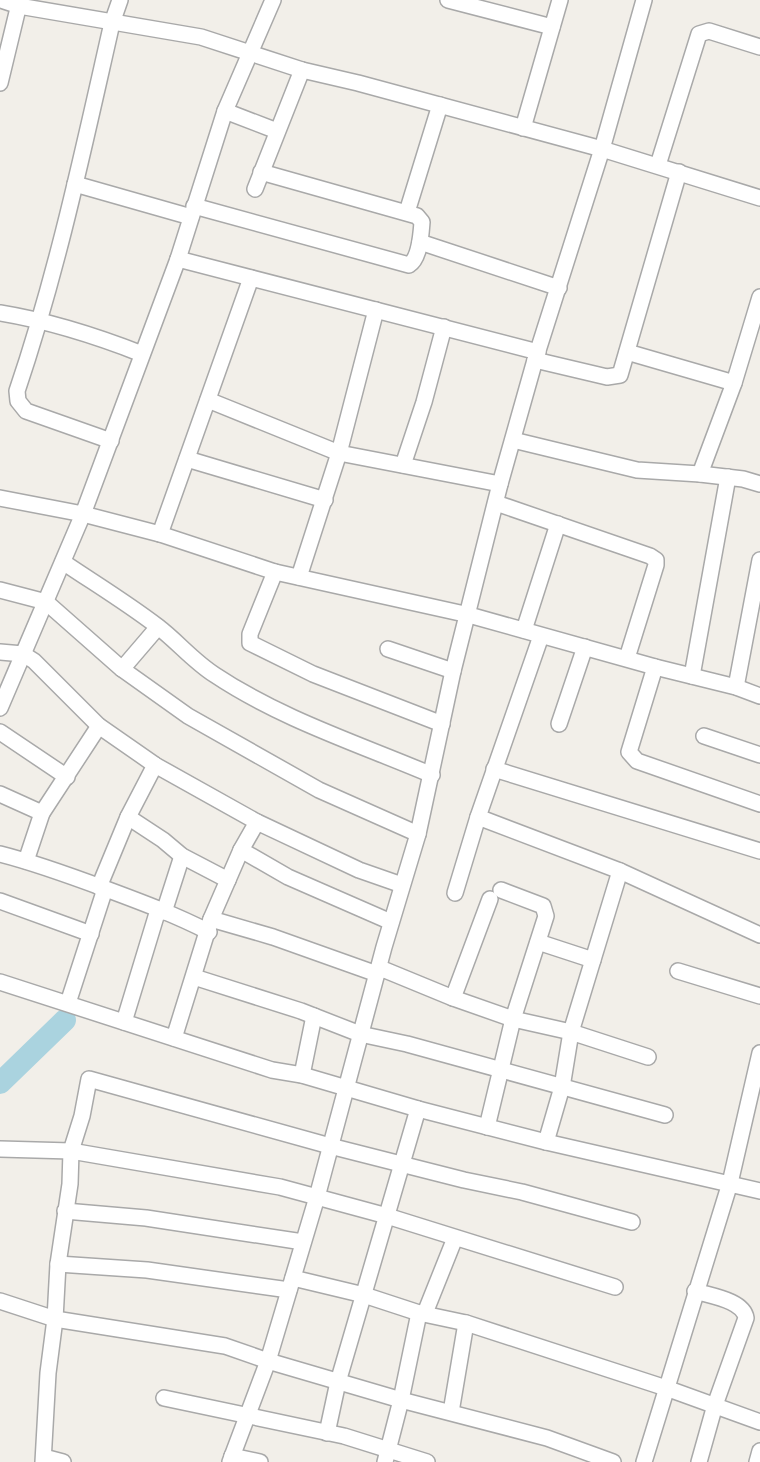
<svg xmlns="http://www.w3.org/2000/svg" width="760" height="1462" font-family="Rubik,sans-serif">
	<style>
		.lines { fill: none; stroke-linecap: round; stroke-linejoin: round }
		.river { stroke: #aad3df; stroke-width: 22 }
		.minor-casing { stroke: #a9a9a9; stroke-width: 18 }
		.minor { stroke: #fff; stroke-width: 15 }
	</style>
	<rect width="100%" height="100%" fill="#f2efe9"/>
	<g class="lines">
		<!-- river -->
		<path class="river" d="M0,1083L65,1020"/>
		<!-- minor casing -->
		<g class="minor-casing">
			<g id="minor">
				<path d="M1,0L19,6L201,37L302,70L358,83L602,149L760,198"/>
				<path d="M448,0L552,27"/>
				<path d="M0,83L20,0"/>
				<path d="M225,111L277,131"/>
				<path d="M523,128L560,0"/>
				<path d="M658,165L699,34L709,31L760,47"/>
				<path d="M75,184L191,217"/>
				<path d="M255,189L302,70"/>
				<path d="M194,206L409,265C420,258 421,234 422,222L417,216L261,172"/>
				<path d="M407,212L440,105"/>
				<path d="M420,242L559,288"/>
				<path d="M178,259L538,352"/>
				<path d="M0,313C49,321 96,336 142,354"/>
				<path d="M627,352L734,383"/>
				<path d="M535,360L607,377L620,375L679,172"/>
				<path d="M208,400L339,453L500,484"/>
				<path d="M513,440L637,470L700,474L743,479L760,484"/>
				<path d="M111,441L26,411L18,401L17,391C58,270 84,146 112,23L120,0"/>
				<path d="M187,459L325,500"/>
				<path d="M403,465L424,402L444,327"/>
				<path d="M700,474L734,383L760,297"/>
				<path d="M0,498L83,514L160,534L275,572L469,615L655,667L736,687L760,696"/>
				<path d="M496,503L650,556L656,560V565L627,658"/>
				<path d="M160,534L251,278"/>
				<path d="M63,562C94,583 127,603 157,626C177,641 193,661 215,675C281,719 359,744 432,775"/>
				<path d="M275,572L250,634V643L313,674L442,724"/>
				<path d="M299,577L339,453L376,310"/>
				<path d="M0,590L46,602L122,669L188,716L319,790L418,834"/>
				<path d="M524,630L558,524"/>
				<path d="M541,636L478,817L620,871L760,935"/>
				<path d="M388,649L453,671"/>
				<path d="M0,652L23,654L34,661L99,726L155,765L257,822L359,870L402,885"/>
				<path d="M655,667L629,752L637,761L760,804"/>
				<path d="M122,669L158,627"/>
				<path d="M692,676L728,477"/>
				<path d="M736,687L760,560"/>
				<path d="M0,708L83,514L178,259L225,111L273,0"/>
				<path d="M559,724L585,647"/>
				<path d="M0,732L67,777"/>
				<path d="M704,736L760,755"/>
				<path d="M494,769L760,851"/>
				<path d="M0,794L42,813"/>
				<path d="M128,817L163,840L182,856L228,880"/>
				<path d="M241,850L288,877L391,922"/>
				<path d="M0,854C36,863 71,876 106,889C141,902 176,915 209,932"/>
				<path d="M26,861L42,813L99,726"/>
				<path d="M99,887L128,817L155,765"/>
				<path d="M455,893L478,817"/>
				<path d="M0,901L91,934"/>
				<path d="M164,912L182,856"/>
				<path d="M211,919L273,937L377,974"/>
				<path d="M538,942L593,960"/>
				<path d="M380,968L453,998L513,1019L571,1032L648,1057"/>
				<path d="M678,971L760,996"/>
				<path d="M194,977L301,1011L360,1034L407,1044L665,1115"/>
				<path d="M0,982L272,1070L302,1075L418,1109L546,1142L760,1191"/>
				<path d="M453,998L490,899"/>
				<path d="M68,1003L105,889"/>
				<path d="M124,1022L158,910"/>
				<path d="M174,1038L211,919L241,850L257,822"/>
				<path d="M302,1075L314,1016"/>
				<path d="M487,1127L513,1019L546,916L543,906L501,890"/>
				<path d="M546,1142L562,1087L571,1032L620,871"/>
				<path d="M0,1149L71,1151L280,1187L387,1216L615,1287"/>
				<path d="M65,1211L146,1218L303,1242"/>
				<path d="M58,1264L147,1270L289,1290"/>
				<path d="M293,1278L364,1295L419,1313L466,1323L666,1388L760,1422"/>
				<path d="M695,1291C710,1296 743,1300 746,1318L715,1405L699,1462"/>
				<path d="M0,1301L55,1319L225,1346L268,1361L401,1400L547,1438L613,1462"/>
				<path d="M425,1313L455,1238"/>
				<path d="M164,1398L344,1436L427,1462"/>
				<path d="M451,1412L466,1323"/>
				<path d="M327,1433L338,1382L418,1109"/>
				<path d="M232,1456L260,1462"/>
				<path d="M44,1457L63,1462"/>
				<path d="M43,1462L48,1373L55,1319L58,1264L70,1184L71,1151L82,1116L89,1079L330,1146L464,1180L522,1192L632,1222"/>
				<path d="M230,1462L268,1361L317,1197L384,947L418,834L453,671L500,484L535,360L602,149L644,0"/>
				<path d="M385,1462L401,1400L419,1313"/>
				<path d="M644,1462L730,1183L760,1053"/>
				<path d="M757,1462L760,1451"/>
			</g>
		</g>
		<!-- minor -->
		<use href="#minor" class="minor"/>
	</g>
</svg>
